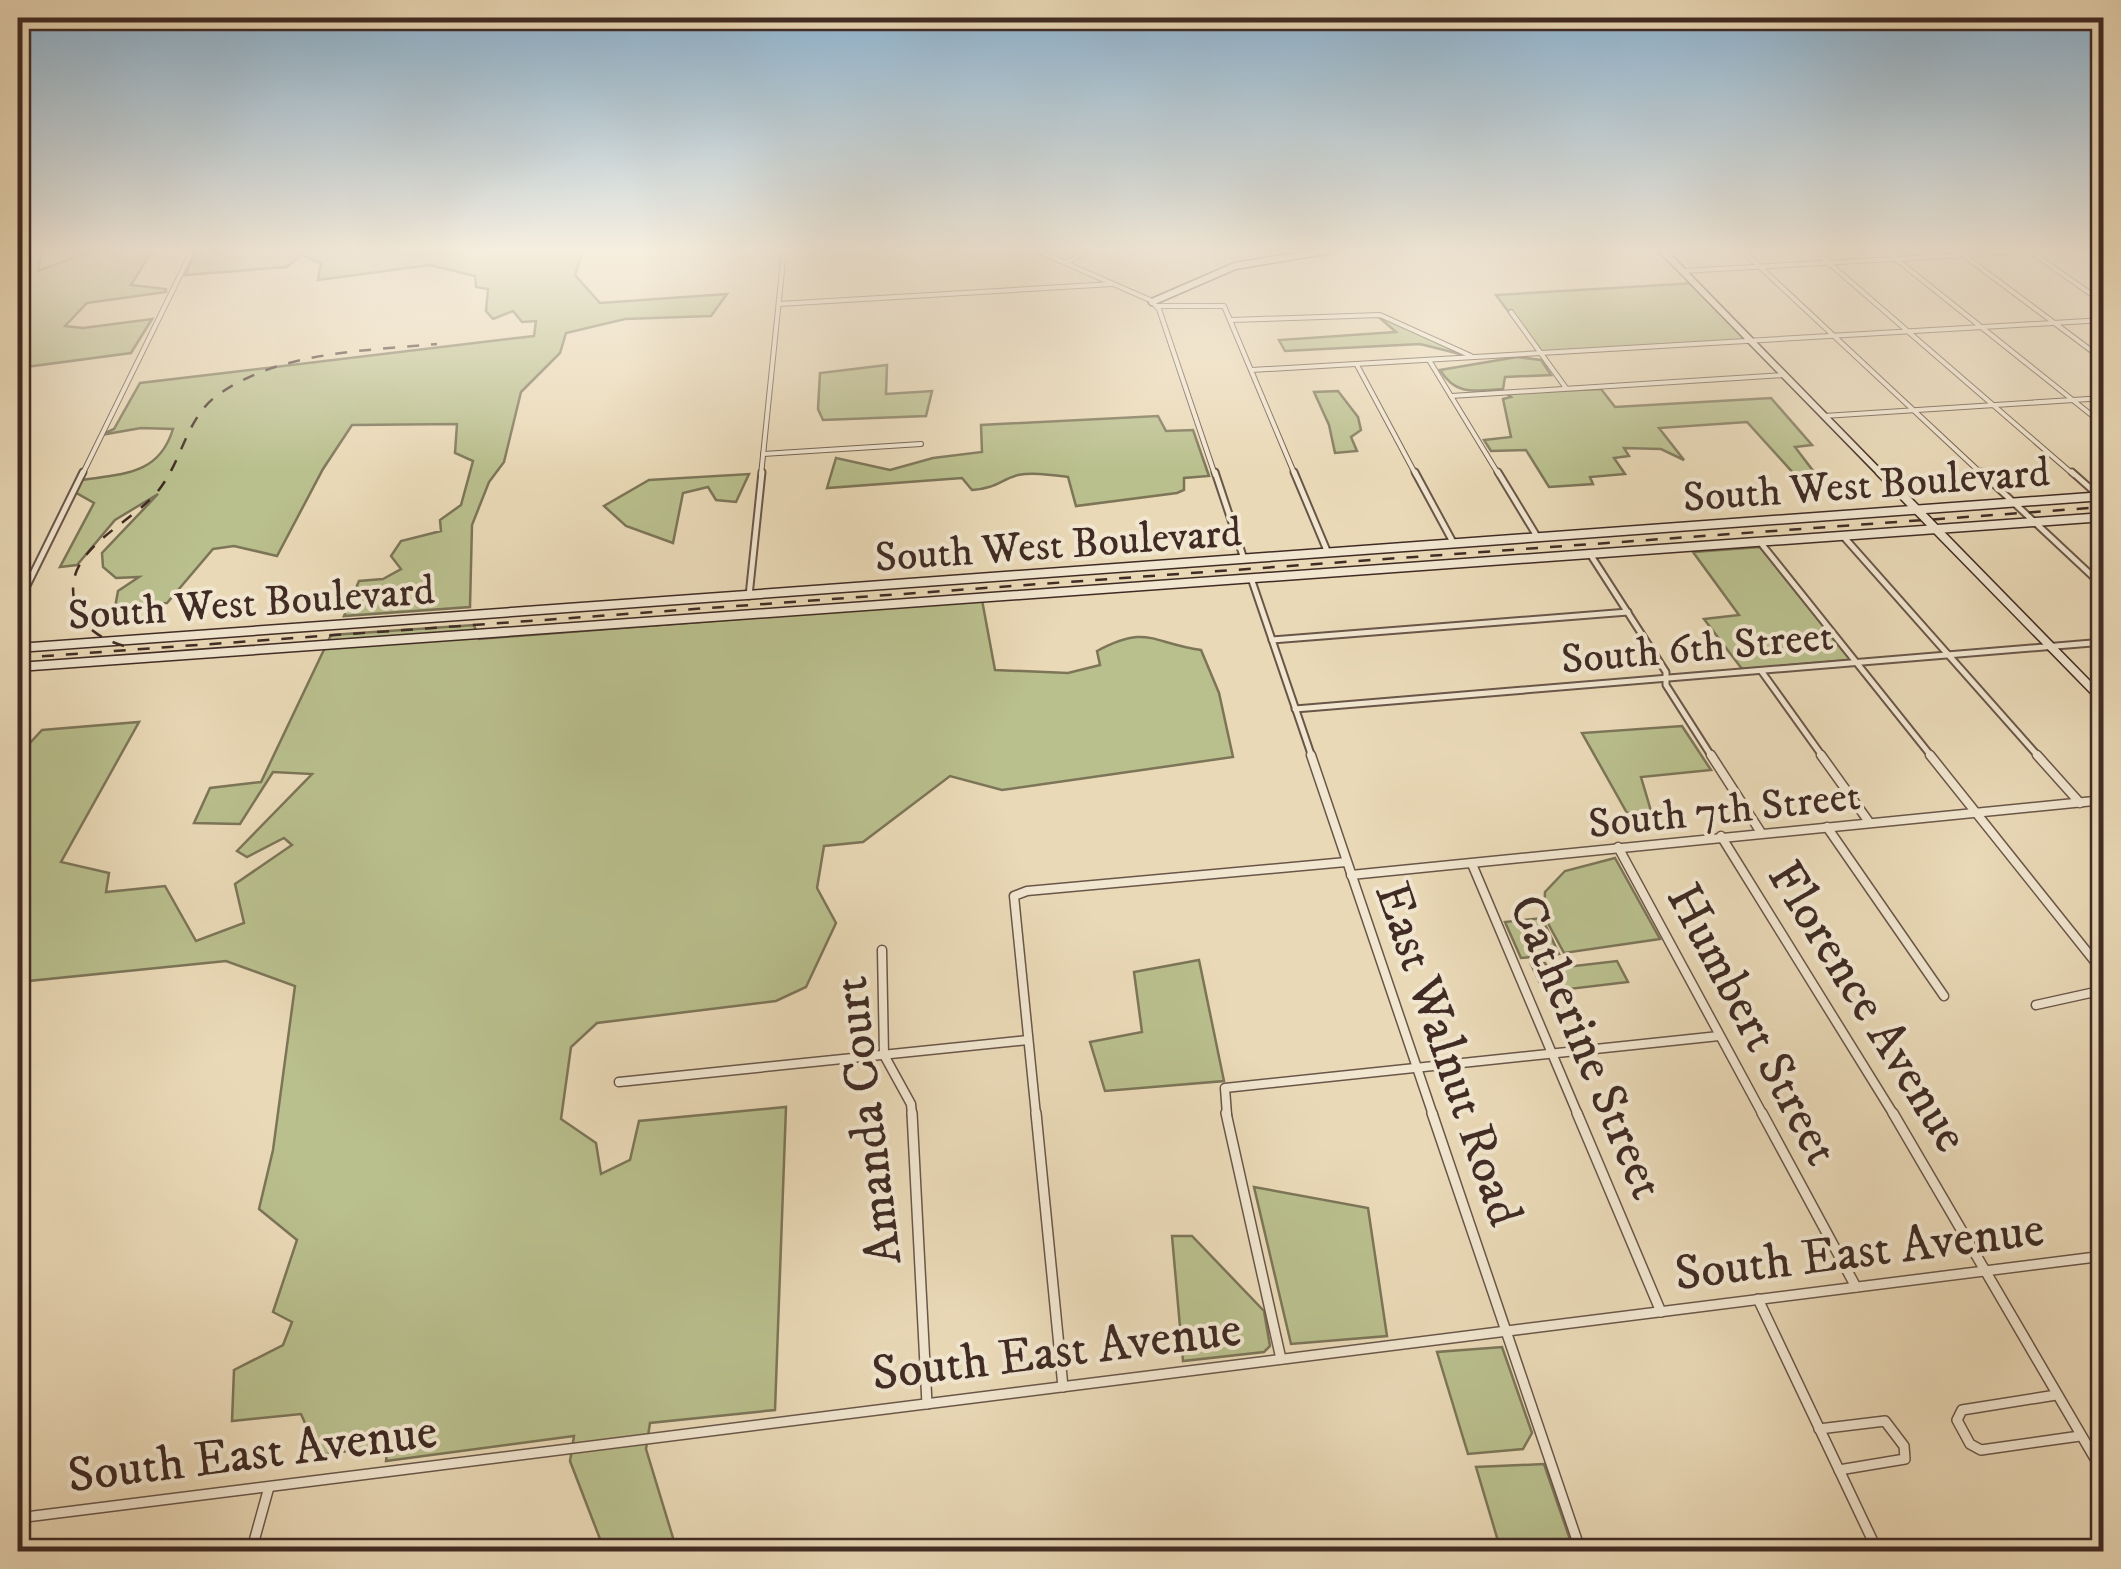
<svg xmlns="http://www.w3.org/2000/svg" width="2121" height="1569" font-family="'IM FELL DW Pica',serif">
	<style>
		.green { fill: #b9bf8d; stroke: #7c7558; stroke-width: 2.5 }
		.lines { fill: none; stroke-linecap: round; stroke-linejoin: round }
		.street-far3-casing { stroke: #6a5649; stroke-width: 6 }
		.street-far2-casing { stroke: #6a5649; stroke-width: 9 }
		.street-far1-casing { stroke: #6a5649; stroke-width: 11 }
		.street-casing { stroke: #6a5649; stroke-width: 12 }
		.secondary-far1-casing { stroke: #402b24; stroke-width: 9 }
		.secondary-casing { stroke: #402b24; stroke-width: 11 }
		.street-far3 { stroke: #f1e6d0; stroke-width: 4 }
		.street-far2 { stroke: #f1e6d0; stroke-width: 5 }
		.street-far1 { stroke: #f1e6d0; stroke-width: 8 }
		.street { stroke: #f1e6d0; stroke-width: 9 }
		.secondary-far1 { stroke: #f1e6d0; stroke-width: 6 }
		.secondary { stroke: #f1e6d0; stroke-width: 8 }
		.rail { stroke: #402b24; stroke-width: 2.5; stroke-dasharray: 12 12; stroke-linecap: butt }
		.labels { text-anchor: middle; stroke-width: 8; stroke-linejoin: round; paint-order: stroke }
		.street-label { font-size: 42px; fill: #402b24; stroke: #f1e6d0 }
		.near-street-label { font-size: 50px; fill: #402b24; stroke: #f1e6d0 }
	</style>
	<rect width="100%" height="100%" fill="#ead9b7"/>
	<filter id="stains"><feTurbulence type="fractalNoise" baseFrequency=".002" numOctaves="4"/><feColorMatrix values="0 0 0 0 .2 0 0 0 0 .09 0 0 0 0 .02 0 0 0 .5 -.17"/></filter>
	<radialGradient id="worn" r=".72"><stop offset=".6" stop-color="#630" stop-opacity="0"/><stop offset="1" stop-color="#630" stop-opacity=".3"/></radialGradient>
	<!-- green -->
	<g class="green">
		<path d="M18,251H41L38,271L91,251H152L131,285L166,289V292L87,303L65,326L83,328L152,319L131,353L18,368Z"/>
		<path d="M196,251H583L575,275L600,303L727,294L711,316L625,319L566,333L560,353L521,392L504,462L489,482L472,525L470,607L344,616L359,581L383,579L401,569L391,556L401,541L441,531L440,520L461,505L473,461L455,453L457,424L352,425L323,469L277,556L234,546L213,549L167,603L147,604L124,618L114,613L118,591L139,577L116,578L103,567L102,553L158,494L115,520L77,565L60,567L94,503L73,491L81,480C123,474 159,475 173,429L141,428L101,435L114,429L140,383L534,336L536,321L522,322L513,311L493,319L486,311L488,289L476,287L475,276L430,265L318,280L321,263L301,255L287,267L185,275Z"/>
		<path d="M1696,283L1752,341L1540,354L1496,295Z"/>
		<path d="M1387,318L1464,355L1420,344L1285,351L1279,340L1396,332L1381,319Z"/>
		<path d="M1517,357L1541,360L1551,375L1505,377L1503,389C1474,391 1456,396 1440,370Z"/>
		<path d="M887,365L886,394L932,391L926,416L823,420L818,409L820,373Z"/>
		<path d="M1601,389L1615,407L1771,398L1812,445L1795,447L1814,472L1796,476L1747,422L1659,428L1684,460L1661,449L1624,448L1629,456L1614,458L1625,474L1590,477L1593,484L1549,487L1526,450L1491,451L1484,440L1511,437L1503,399L1511,397L1506,393Z"/>
		<path d="M1338,391L1358,417L1361,430L1351,437L1357,451L1335,453L1329,425L1314,392Z"/>
		<path d="M1158,416L1166,431L1193,430L1209,476L1184,478V490L1177,493L1076,506L1068,477C1051,475 1034,472 1018,475C1000,480 997,488 972,490L962,478L827,488L836,458L890,470L933,458L982,452L981,425Z"/>
		<path d="M749,474L736,502L716,500L708,487L683,493L673,543L626,526L604,506L649,480Z"/>
		<path d="M1760,547L1852,660L1742,669L1704,619L1739,615L1693,552Z"/>
		<path d="M982,600L995,670L1068,673L1100,665L1097,651C1148,624 1151,643 1201,650L1219,693L1233,757L1002,790L950,776L863,842L824,846L817,888L836,923L806,987L776,1001L597,1023L571,1047L561,1119L596,1143L601,1174L630,1160L639,1121L786,1107L775,1410L650,1423L646,1449L677,1551L605,1552L570,1461L574,1436L386,1461L388,1446L319,1455L301,1414L232,1421L234,1370L283,1345L292,1322L273,1312L297,1240L259,1209L273,1150L295,986L226,961L18,982V756L42,730L139,722L61,862L109,873L106,892L165,886L196,941L244,923L235,884L292,845L284,838L247,857L237,851L312,774L273,772L240,824L194,823L210,788L261,782L331,635L474,625L479,639Z"/>
		<path d="M1682,726L1711,770L1641,777L1651,811L1627,813L1582,733Z"/>
		<path d="M1615,858L1660,939L1564,953L1544,916L1545,892L1565,871Z"/>
		<path d="M1542,918L1559,954L1521,958L1505,922Z"/>
		<path d="M1199,960L1224,1081L1105,1091L1090,1042L1142,1032L1134,972Z"/>
		<path d="M1617,961L1628,982L1544,992L1531,964L1545,963L1549,969Z"/>
		<path d="M1254,1187L1368,1208L1387,1336L1291,1344Z"/>
		<path d="M1172,1236H1192L1264,1311L1270,1346L1264,1352L1183,1361Z"/>
		<path d="M1502,1347L1532,1433L1523,1449L1468,1454L1437,1352Z"/>
		<path d="M1544,1464L1574,1551H1501L1476,1467Z"/>
	</g>
	<g class="lines">
		<!-- street-far3 casing -->
		<g class="street-far3-casing">
			<g id="street-far3">
				<path d="M1038,251L1150,300L1159,309L1215,475"/>
				<path d="M1743,251L1983,475"/>
				<path d="M1815,251L2074,475"/>
				<path d="M1886,251L2104,425"/>
				<path d="M1958,251L2104,360"/>
				<path d="M2031,252L2104,303"/>
				<path d="M1067,262L1090,251"/>
				<path d="M1683,271L2035,251"/>
				<path d="M779,304L1112,284"/>
				<path d="M1157,306H1224L1295,475"/>
				<path d="M1511,312L1566,388"/>
				<path d="M1231,320L1380,315L1471,356"/>
				<path d="M1429,360L1499,475"/>
				<path d="M1357,365L1416,475"/>
				<path d="M1251,370L2104,320"/>
				<path d="M1451,396L1785,375"/>
				<path d="M1824,416L2104,398"/>
				<path d="M763,454L921,444"/>
				<path d="M82,475L192,251"/>
				<path d="M761,475L784,251"/>
			</g>
		</g>
		<!-- street-far2 casing -->
		<g class="street-far2-casing">
			<g id="street-far2">
				<path d="M1215,472L1244,559"/>
				<path d="M1294,472L1328,553"/>
				<path d="M1415,472L1454,544"/>
				<path d="M1498,472L1538,538"/>
				<path d="M1981,472L2104,587"/>
				<path d="M2072,472L2099,496"/>
				<path d="M1843,536L2039,757"/>
				<path d="M1760,542L1932,757"/>
				<path d="M1590,554L1666,672V685L1712,757"/>
				<path d="M1251,578L1312,757"/>
				<path d="M749,596L762,472"/>
				<path d="M18,604L83,472"/>
				<path d="M1272,640L1628,612"/>
				<path d="M1762,672L1823,757"/>
				<path d="M1295,709L2104,642"/>
			</g>
		</g>
		<!-- street-far1 casing -->
		<g class="street-far1-casing">
			<g id="street-far1">
				<path d="M1311,755L1433,1115"/>
				<path d="M1711,755L1760,831"/>
				<path d="M1821,755L1869,822"/>
				<path d="M1930,755L2104,973"/>
				<path d="M2037,755L2080,803"/>
				<path d="M1827,827L1944,996"/>
				<path d="M1721,836L1894,1115"/>
				<path d="M1618,847L1763,1115"/>
				<path d="M1472,864L1578,1115"/>
				<path d="M1351,875L2104,800"/>
				<path d="M882,950L884,1055L911,1104L912,1115"/>
				<path d="M2036,1005L2104,990"/>
				<path d="M619,1082L1028,1040"/>
				<path d="M1036,1115L1014,896L1027,891L1346,862"/>
				<path d="M1227,1115L1225,1088L1719,1036"/>
			</g>
		</g>
		<!-- street casing -->
		<g class="street-casing">
			<g id="street">
				<path d="M912,1113L927,1404"/>
				<path d="M1036,1113L1063,1387"/>
				<path d="M1226,1113L1281,1359"/>
				<path d="M1432,1113L1581,1552"/>
				<path d="M1577,1113L1661,1312"/>
				<path d="M1762,1113L1856,1287"/>
				<path d="M1893,1113L2104,1474"/>
				<path d="M1758,1299L1878,1552"/>
				<path d="M2056,1395L1962,1410L1957,1420L1970,1444L1981,1450L2080,1436"/>
				<path d="M1819,1429L1885,1421L1904,1446L1905,1459L1839,1470"/>
				<path d="M18,1518L2104,1256"/>
				<path d="M251,1552L269,1487"/>
			</g>
		</g>
		<!-- secondary-far1 casing -->
		<g class="secondary-far1-casing">
			<g id="secondary-far1">
				<path d="M1663,251L1882,475"/>
				<path d="M1152,302L1235,266L1325,251"/>
			</g>
		</g>
		<!-- secondary casing -->
		<g class="secondary-casing">
			<g id="secondary">
				<path d="M1880,472L2104,701"/>
				<path d="M18,648L2104,496"/>
				<path d="M18,667L2104,517"/>
			</g>
		</g>
		<!-- street-far3 -->
		<use href="#street-far3" class="street-far3"/>
		<!-- street-far2 -->
		<use href="#street-far2" class="street-far2"/>
		<!-- street-far1 -->
		<use href="#street-far1" class="street-far1"/>
		<!-- street -->
		<use href="#street" class="street"/>
		<!-- secondary-far1 -->
		<use href="#secondary-far1" class="secondary-far1"/>
		<!-- secondary -->
		<use href="#secondary" class="secondary"/>
		<!-- rail -->
		<g class="rail">
			<path d="M124,646C101,639 82,628 75,603C60,548 135,524 161,487C184,456 187,414 222,392C284,351 365,351 437,344"/>
			<path d="M18,658L2104,507"/>
		</g>
	</g>
	<!-- sky -->
	<linearGradient id="sky" x2="0" y2="1"><stop stop-color="#8ab5d6"/><stop offset="0.53" stop-color="#f6eedf"/><stop offset="1" stop-color="#f6eedf" stop-opacity="0"/></linearGradient>
	<rect width="2121" height="471" fill="url(#sky)"/>
	<g class="labels">
		<!-- street labels -->
		<g class="street-label">
			<text transform="translate(1866 483) rotate(-4)" y="15">South West Boulevard</text>
			<text transform="translate(1058 543) rotate(-4)" y="15">South West Boulevard</text>
			<text transform="translate(251 601) rotate(-4)" y="15">South West Boulevard</text>
			<text transform="translate(1697 646) rotate(-5)" y="15">South 6th Street</text>
			<text transform="translate(1724 808) rotate(-6)" y="15">South 7th Street</text>
		</g>
		<!-- near-street labels -->
		<g class="near-street-label">
			<text transform="translate(1870 1005) rotate(58)" y="18">Florence Avenue</text>
			<text transform="translate(1755 1023) rotate(62)" y="18">Humbert Street</text>
			<text transform="translate(1589 1046) rotate(67)" y="18">Catherine Street</text>
			<text transform="translate(1451 1053) rotate(71)" y="18">East Walnut Road</text>
			<text transform="translate(865 1121) rotate(-97)" y="18">Amanda Court</text>
			<text transform="translate(1859 1249) rotate(-7)" y="18">South East Avenue</text>
			<text transform="translate(1056 1349) rotate(-7)" y="18">South East Avenue</text>
			<text transform="translate(252 1451) rotate(-7)" y="18">South East Avenue</text>
		</g>
	</g>
	<!-- margin -->
	<rect width="2121" height="1569" fill="none" stroke="#ead9b7" stroke-width="60"/>
	<rect x="20" y="20" width="2081" height="1529" fill="none" stroke="#402b24" stroke-width="5"/>
	<rect x="30" y="30" width="2061" height="1509" fill="none" stroke="#402b24" stroke-width="2.5"/>
	<rect width="100%" height="100%" filter="url(#stains)"/>
	<rect width="100%" height="100%" fill="url(#worn)"/>
</svg>
